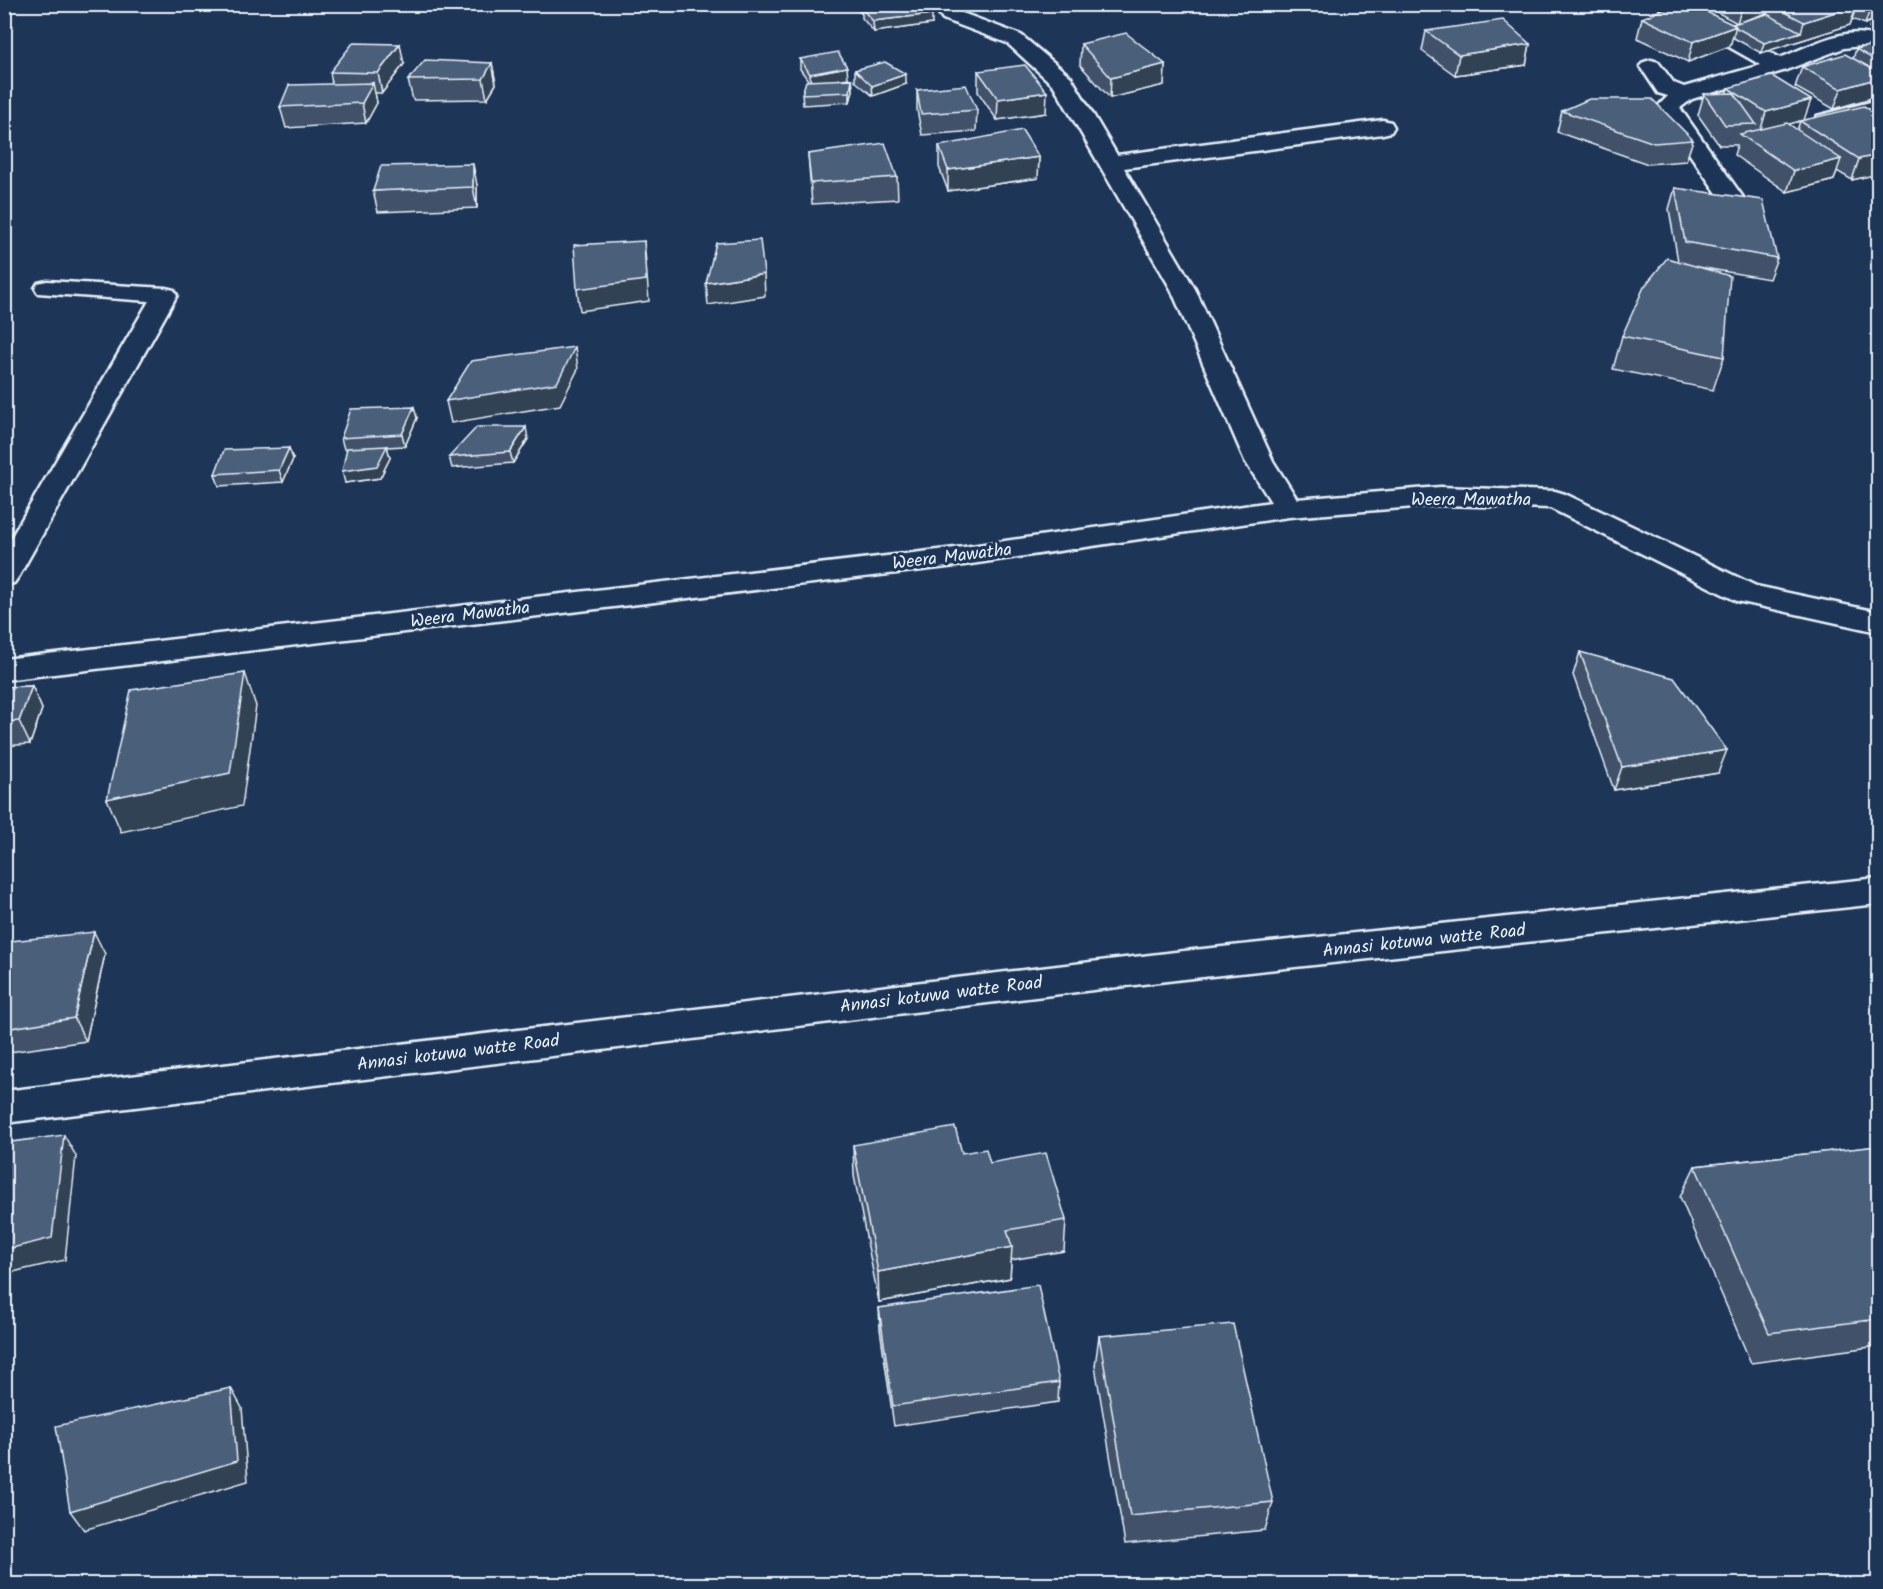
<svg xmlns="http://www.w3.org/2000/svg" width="1883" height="1589" font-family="Kalam,sans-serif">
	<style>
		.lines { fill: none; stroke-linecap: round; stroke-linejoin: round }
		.minor-casing { stroke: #e8f1f8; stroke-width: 5 }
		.minor { fill: #1d3557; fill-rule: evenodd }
		.wall { fill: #3f5169; stroke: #e8f1f8; stroke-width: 1.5; fill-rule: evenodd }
		.shaded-wall { fill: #334255; stroke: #e8f1f8; stroke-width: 1.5 }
		.building { fill: #495e7a; stroke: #e8f1f8; stroke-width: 1.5 }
		.labels { text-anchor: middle; stroke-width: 6; stroke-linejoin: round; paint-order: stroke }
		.street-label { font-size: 18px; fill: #e8f1f8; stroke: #1d3557 }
	</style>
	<rect width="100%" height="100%" fill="#1d3557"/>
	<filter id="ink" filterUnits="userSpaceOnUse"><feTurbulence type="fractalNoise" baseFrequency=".0167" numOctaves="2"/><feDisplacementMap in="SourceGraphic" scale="12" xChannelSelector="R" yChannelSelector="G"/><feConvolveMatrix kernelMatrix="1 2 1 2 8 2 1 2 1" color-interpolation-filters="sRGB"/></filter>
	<g filter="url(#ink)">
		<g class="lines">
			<!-- minor casing -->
			<g class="minor-casing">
				<g id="minor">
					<path d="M932,4H953L957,11L1021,35L1071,77L1117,155L1383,120L1391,122L1394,127L1391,132L1383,134L1124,168L1195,289L1273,461L1297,499L1440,487L1555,491L1565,494L1756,586L1878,612V632L1737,601L1550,508L1440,505L1289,517L964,565L4,680V659L964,547L1271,502L1245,461L1171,289L1054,86L1007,43L943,19Z"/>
					<path d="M1657,4H1683L1780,58C1809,47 1848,23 1878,38V52L1861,46L1844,48L1786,70L1692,99L1680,108L1754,213L1750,218L1742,220L1734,218L1657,107L1668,96L1658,93L1640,66L1644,62L1651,60L1658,62L1674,83L1684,87L1761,65L1660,8Z"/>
					<path d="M1878,100V114L1825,128L1817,126L1814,121L1817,116Z"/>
					<path d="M47,281L165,288L174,290L177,295L19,576L14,583L4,585V550L149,301L38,293L35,288L38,283Z"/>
					<path d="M1878,878V904L1184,979L4,1123V1091L1184,951Z"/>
				</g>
			</g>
			<!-- minor -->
			<use href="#minor" class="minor"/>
		</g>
		<!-- wall -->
		<g class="wall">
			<path d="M851,4H921L932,24L874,32L862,18V14Z"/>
			<path d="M989,4H1031L998,11Z"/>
			<path d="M1708,4H1878V34L1869,28L1871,21L1865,24L1852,19L1850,25L1761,53L1732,37L1730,46L1688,62L1637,38L1642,18L1733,24L1767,14V13L1737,23L1707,7Z"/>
			<path d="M1426,31L1530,44L1526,65L1455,75L1422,51Z"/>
			<path d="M1081,44L1165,64L1164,85L1110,98L1080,65Z"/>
			<path d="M1878,44V96L1834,109L1795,87L1802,67L1853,59L1856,49Z"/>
			<path d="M800,59L848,78L835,80L852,79L853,90L850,102L803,105L802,94L808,80L800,69Z"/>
			<path d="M492,63L496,84L487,99L413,100L408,80Z"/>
			<path d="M404,64L382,93H375L377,103L366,123L286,128L280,107L332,84L330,72Z"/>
			<path d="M855,70L906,84L873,96L855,81Z"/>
			<path d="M978,71L1046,113L997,120L978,92Z"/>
			<path d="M1728,88L1804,120L1873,111L1876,102H1878V174L1852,180L1837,171L1834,180L1787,192L1734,155L1737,145H1719L1698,115L1704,94H1726ZM1800,121L1797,130L1789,124Z"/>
			<path d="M917,90L977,110L976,131L922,135L917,110Z"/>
			<path d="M1562,111L1693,140L1686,161L1648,164L1557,132Z"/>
			<path d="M939,146L1039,157L1038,178L948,191L939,167Z"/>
			<path d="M808,154L897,177L898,199L812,204Z"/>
			<path d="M477,185V208L378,212L373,191Z"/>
			<path d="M1675,188L1777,258L1769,279L1698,267L1724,357L1713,390L1613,369L1622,336L1678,261L1669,209Z"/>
			<path d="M417,418L405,446L387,447L390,458L380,478L345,483L347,449H344L341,438Z"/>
			<path d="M528,439L513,463L452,468L449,457Z"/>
			<path d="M293,459L283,482L219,486L215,474Z"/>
			<path d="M1580,652L1718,773L1614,790L1573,675Z"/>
			<path d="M32,686L42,709L30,744L4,746V687Z"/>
			<path d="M105,954L86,1041L10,1052L4,1044V983Z"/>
			<path d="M853,1145L962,1153L990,1163L1066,1220L1064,1251L1011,1260L1010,1278L879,1302L854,1176Z"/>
			<path d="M1878,1146V1346L1751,1363L1680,1197L1695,1166Z"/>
			<path d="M879,1308L1059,1382L1058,1402L894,1426L880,1329Z"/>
			<path d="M1099,1336L1273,1502L1265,1530L1125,1544L1095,1366Z"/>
		</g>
		<!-- shaded-wall -->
		<g class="shaded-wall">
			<path d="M861,4L909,5L861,8V14Z"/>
			<path d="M998,4H1031L998,11Z"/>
			<path d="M1743,4H1770L1767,13L1737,23Z"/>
			<path d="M1872,4H1878V10L1876,8L1871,21L1865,24Z"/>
			<path d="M1857,5L1850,25L1761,53L1764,43L1801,32L1804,22Z"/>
			<path d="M932,14V24L874,32L873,21Z"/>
			<path d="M1736,26L1730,46L1688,62L1693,42Z"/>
			<path d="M400,44L404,64L382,93L378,73Z"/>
			<path d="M1530,44L1526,65L1455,75L1459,55Z"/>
			<path d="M492,63L496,84L487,99L483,79Z"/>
			<path d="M1165,64L1164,85L1110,98L1111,78Z"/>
			<path d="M847,67L848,78L811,84L810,74Z"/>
			<path d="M906,74V84L873,96L872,86Z"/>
			<path d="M1878,78V96L1834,109L1841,89Z"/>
			<path d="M852,79L853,90L850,102V92Z"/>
			<path d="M373,83L377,103L366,123L362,103Z"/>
			<path d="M1047,92L1046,113L997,120L998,99Z"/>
			<path d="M1811,100L1804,120L1760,132L1766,112Z"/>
			<path d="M1878,155V174L1852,180L1859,159Z"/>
			<path d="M1039,157L1038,178L948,191V170Z"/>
			<path d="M1841,159L1834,180L1787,192L1794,171Z"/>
			<path d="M473,164L477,185V208L473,187Z"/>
			<path d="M644,241L646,263L649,301L580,311L577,289Z"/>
			<path d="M764,274L765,296L708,305L706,283Z"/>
			<path d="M575,347L578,369L560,405L451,423L446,401Z"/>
			<path d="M414,407L417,418L405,446L402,434Z"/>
			<path d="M526,427L528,439L513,463L510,452Z"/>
			<path d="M387,446L390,458L380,478L345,483L342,471Z"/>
			<path d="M289,448L293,459L283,482L279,470Z"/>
			<path d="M245,673L256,706L242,806L121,832L107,799Z"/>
			<path d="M32,686L42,709L30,744L19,721Z"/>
			<path d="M1727,750L1718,773L1614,790L1622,767Z"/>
			<path d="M94,932L105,954L86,1041L74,1018Z"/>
			<path d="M64,1135L76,1156L65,1260L4,1274V1250Z"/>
			<path d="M1012,1247L1010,1278L879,1302L878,1272Z"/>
			<path d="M231,1388L242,1408L248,1481L84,1530L70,1511Z"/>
		</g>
		<!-- building -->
		<g class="building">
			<path d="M881,4H921L932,14L873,21L861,8Z"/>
			<path d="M1676,4H1690L1736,26L1693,42L1642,18Z"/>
			<path d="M1770,4H1855L1857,5L1804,22Z"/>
			<path d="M1767,14L1801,32L1764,43L1735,27L1736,26L1733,24Z"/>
			<path d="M1503,20L1530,44L1459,55L1426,31Z"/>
			<path d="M1126,33L1165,64L1111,78L1081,44Z"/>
			<path d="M353,43L400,44L378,73L330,72Z"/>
			<path d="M1878,44V62L1856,49Z"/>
			<path d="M838,52L847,67L810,74L800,59Z"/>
			<path d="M1845,54L1878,72V78L1841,89L1802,67Z"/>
			<path d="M425,60L492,63L483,79L408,80Z"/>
			<path d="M885,62L906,74L872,86L855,70Z"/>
			<path d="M1025,65L1047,92L998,99L978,71Z"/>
			<path d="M1772,76L1811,100L1766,112L1728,88Z"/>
			<path d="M852,79L850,92L802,94L806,81Z"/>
			<path d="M373,83L362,103L280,107L289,85Z"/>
			<path d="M966,85L977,110L921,114L917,90Z"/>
			<path d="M1734,93L1756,124L1725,125L1704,94Z"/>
			<path d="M1589,99H1652L1693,140L1654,143L1562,111Z"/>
			<path d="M1864,106L1878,115V155L1859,159L1800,121Z"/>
			<path d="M1787,123L1841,159L1794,171L1740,134Z"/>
			<path d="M1022,130L1039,157L948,170L939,146Z"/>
			<path d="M885,143L897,177L811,183L808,154Z"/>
			<path d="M473,164V187L373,191L381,166Z"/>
			<path d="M1675,188L1763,200L1777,258L1685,242Z"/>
			<path d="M760,240L764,274L706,283L716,243Z"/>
			<path d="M644,241L646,280L577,289L574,245Z"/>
			<path d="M1667,258L1730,276L1724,357L1622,336L1644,287Z"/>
			<path d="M575,347L557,383L446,401L471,361Z"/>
			<path d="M414,407L402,434L341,438L351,409Z"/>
			<path d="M477,427H526L510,452L449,457Z"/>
			<path d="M387,446L377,466L342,471L347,448Z"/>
			<path d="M289,448L279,470L215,474L224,450Z"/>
			<path d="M1580,652L1674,678L1727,750L1622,767Z"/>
			<path d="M245,673L230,773L107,799L131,690Z"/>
			<path d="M32,686L19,721L4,722V687Z"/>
			<path d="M94,932L74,1018L4,1029V983L11,941Z"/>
			<path d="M955,1127L962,1153L986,1149L990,1163L1046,1153L1066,1220L1007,1230L1012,1247L878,1272L853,1145Z"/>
			<path d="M64,1135L52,1238L4,1250V1143Z"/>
			<path d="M1878,1146V1319L1769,1333L1695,1166Z"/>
			<path d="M1038,1285L1059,1382L893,1406L879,1308Z"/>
			<path d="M1233,1324L1273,1502L1130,1516L1099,1336Z"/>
			<path d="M231,1388L237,1461L70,1511L56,1426Z"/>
		</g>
	</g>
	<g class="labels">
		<!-- street labels -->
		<g class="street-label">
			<text x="1471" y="505">Weera Mawatha</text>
			<text transform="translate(952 556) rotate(-7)" y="6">Weera Mawatha</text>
			<text transform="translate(470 614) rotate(-7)" y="6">Weera Mawatha</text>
			<text transform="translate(1424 940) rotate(-6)" y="6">Annasi kotuwa watte Road</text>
			<text transform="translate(941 994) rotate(-7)" y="6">Annasi kotuwa watte Road</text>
			<text transform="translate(458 1052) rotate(-7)" y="6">Annasi kotuwa watte Road</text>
		</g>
	</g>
	<!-- margin -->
	<rect width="1883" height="1589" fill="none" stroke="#1d3557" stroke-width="24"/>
	<rect x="12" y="12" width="1859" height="1565" fill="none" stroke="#e8f1f8" stroke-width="2" filter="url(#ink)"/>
</svg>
